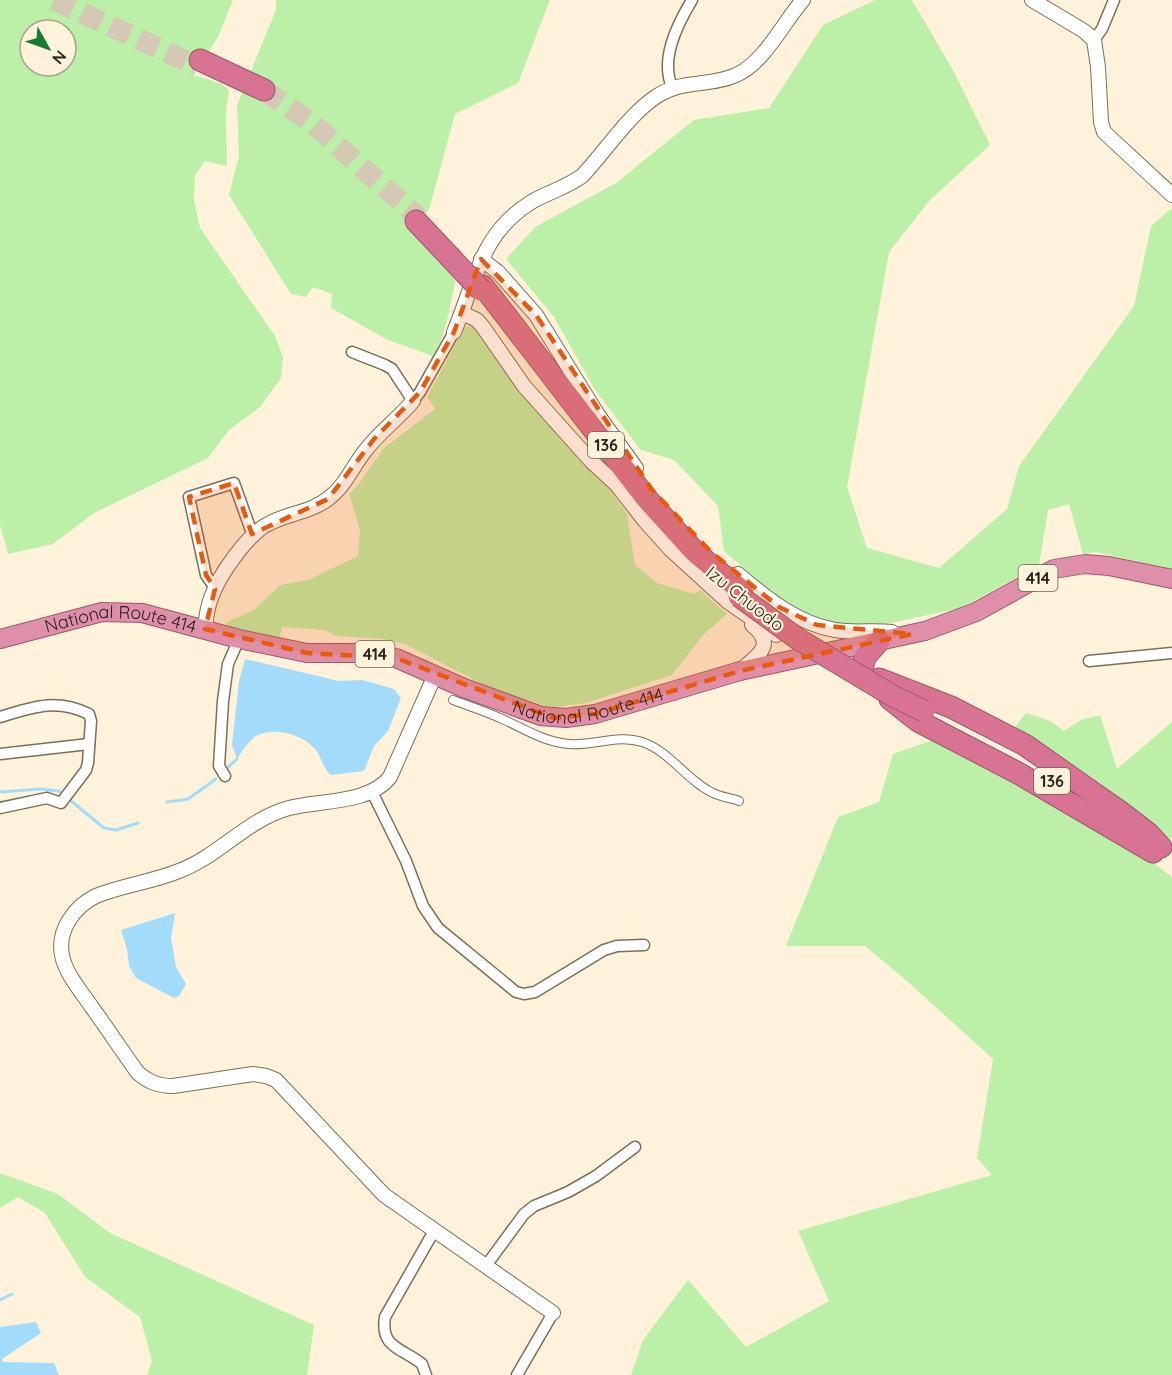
<svg xmlns="http://www.w3.org/2000/svg" width="1172" height="1375" font-family="Quicksand,sans-serif">
	<style>
		.green { fill: #bcefa7; fill-rule: evenodd }
		.water { fill: #a2dcfa }
		.lines { fill: none; stroke-linecap: round; stroke-linejoin: round }
		.stream { stroke: #a2dcfa; stroke-width: 3 }
		.motorway-tunnel { stroke: #d4c9b4; stroke-width: 21; stroke-dasharray: 21 10; stroke-linecap: butt }
		.pedestrian-casing { stroke: #7b705b; stroke-width: 10 }
		.minor-casing { stroke: #7b705b; stroke-width: 13 }
		.tertiary-casing { stroke: #7b705b; stroke-width: 16 }
		.trunk-casing { stroke: #9b586a; stroke-width: 20 }
		.motorway-casing { stroke: #9b586a; stroke-width: 23 }
		.pedestrian { stroke: #fff; stroke-width: 8 }
		.minor { stroke: #fff; stroke-width: 10 }
		.tertiary { stroke: #fff; stroke-width: 14 }
		.trunk { stroke: #e08faa; stroke-width: 18 }
		.motorway { stroke: #d87394; stroke-width: 21 }
		.motorway-bridge-casing { stroke: #9b586a; stroke-width: 23; stroke-linecap: butt }
		.motorway-bridge { stroke: #d87394; stroke-width: 21 }
		.marked { fill: #e8590c; fill-opacity: 0.2; stroke: #e8590c; stroke-width: 4.5; stroke-dasharray: 12 8; stroke-linejoin: round }
		.labels { text-anchor: middle; stroke-width: 4.5; stroke-linejoin: round; paint-order: stroke }
		.shield { fill: #fef2da; stroke: #6a6356; stroke-width: 1.5 }
		.shield-label { font-size: 16px; font-weight: bold; fill: #2a261d }
		.street-label { font-size: 18px; fill: #2a261d; stroke: #fef2da }
	</style>
	<rect width="100%" height="100%" fill="#fef2da"/>
	<!-- green -->
	<g class="green">
		<path d="M0,0H233L218,37L194,75L222,84L229,90L226,111L227,166L205,161L195,175L194,200L200,228L275,336L283,357L281,378L260,407L229,430L208,458L94,513L53,544L8,554L0,525ZM30,30H66V66H30Z"/>
		<path d="M276,0H550L518,83L455,114L429,210L414,229L427,249L456,278C450,304 447,334 433,356L388,340L331,308L332,294L313,287L306,297L291,294L229,195L239,156L237,105L276,10Z"/>
		<path d="M875,0H912L954,72L990,145L930,200L889,252L847,487L867,548L939,568L1007,509L1019,466L1134,306L1151,226L1172,208V569L1096,552L1083,554L1069,504L1048,510L1039,565L961,608L886,624H839L817,618L792,606L768,589L724,551L718,506L674,460L641,450L595,390L554,317L506,259L535,227L616,183L694,120L769,108L823,25Z"/>
		<path d="M471,326L480,334L507,375L611,491L627,514L635,565L657,583L694,594L700,590L727,614L702,636L672,675L586,703L556,707L545,706L484,685L405,644L383,639L336,636L324,630L282,627L279,640L233,630L225,623L254,610L280,585L308,580L358,556L360,530L349,494L358,485L384,448L435,409L427,397L464,328Z"/>
		<path d="M1026,713L1050,721L1064,731L1081,720L1100,715L1117,769L1172,722V840C1123,798 1070,760 1014,728Z"/>
		<path d="M950,734L1142,854L1172,877V1375H631L643,1340L688,1280L746,1347L829,1301L798,1231L992,1175L977,1158L993,1059L907,981L865,946H786L838,817L879,802L893,754Z"/>
		<path d="M0,1173L58,1194L110,1233L314,1325L307,1375H147L152,1361L140,1317L85,1277L45,1213L18,1197L0,1208Z"/>
	</g>
	<!-- water -->
	<g class="water">
		<path d="M245,659L339,681L362,680L394,689L401,698L388,731L374,746L364,771L331,775C322,768 322,756 314,748C301,734 276,727 258,735C250,738 242,752 237,759L232,745L239,681Z"/>
		<path d="M175,913L171,938L176,967L186,984L179,996L174,998L136,978L129,966L127,949L121,930Z"/>
		<path d="M36,1322L41,1333L2,1359L3,1362L54,1363L59,1375H0V1327Z"/>
	</g>
	<g class="lines">
		<!-- stream -->
		<g class="stream">
			<path d="M225,770L237,759"/>
			<path d="M0,792L40,789L59,791L104,828L116,830L138,823"/>
			<path d="M167,802L188,799L216,779"/>
			<path d="M0,1300L12,1294"/>
		</g>
		<!-- motorway-tunnel -->
		<g class="motorway-tunnel">
			<path d="M54,0L197,66"/>
			<path d="M264,90L312,123L419,218"/>
		</g>
		<!-- pedestrian casing -->
		<g class="pedestrian-casing">
			<path id="pedestrian" d="M453,700C469,706 485,711 500,718C523,728 544,742 569,744C594,746 618,734 642,742C670,751 687,781 713,793C721,797 731,798 739,801"/>
		</g>
		<!-- minor casing -->
		<g class="minor-casing">
			<g id="minor">
				<path d="M1094,40L1102,29L1114,0"/>
				<path d="M672,87C660,59 677,25 692,0"/>
				<path d="M352,352L385,365L392,369L413,401L420,392L454,332"/>
				<path d="M215,588L206,575L189,497L234,483L253,536"/>
				<path d="M1089,661L1172,653"/>
				<path d="M0,717C33,707 56,698 89,714L91,721L88,763L86,770L61,803L47,798L0,808"/>
				<path d="M0,754L89,744"/>
				<path d="M225,776L219,766L223,701L228,664L239,639"/>
				<path d="M372,792L406,861L423,906L438,928L516,992L524,994L535,992L604,950L617,946L644,945"/>
				<path d="M485,1267L524,1214L534,1206L568,1192L596,1176L635,1147"/>
				<path d="M426,1375L422,1364C403,1348 380,1349 385,1317L434,1231"/>
				<path d="M517,1375L553,1313"/>
			</g>
		</g>
		<!-- tertiary casing -->
		<g class="tertiary-casing">
			<g id="tertiary">
				<path d="M1032,0L1084,31L1094,40L1098,67L1101,122L1104,132L1172,195"/>
				<path d="M481,259L498,272L536,315L598,415L636,468"/>
				<path d="M462,313L477,320L483,327L524,386L591,461L616,484L644,520L670,549L728,602L776,635"/>
				<path d="M454,332C476,280 480,233 533,201C549,192 567,187 582,176C606,151 628,115 657,96C683,79 710,87 736,75C764,63 783,23 803,0"/>
				<path d="M738,574C766,598 798,624 835,630C854,633 873,630 892,632"/>
				<path d="M205,629C206,618 207,608 211,598C219,575 248,533 270,523C289,513 312,512 329,498C345,486 353,466 365,451C379,432 398,419 413,401"/>
				<path d="M742,669C759,655 776,644 752,625"/>
				<path d="M435,675L390,777C369,804 320,800 289,808C246,820 219,856 179,871C152,882 123,885 96,896C75,906 57,930 62,955C65,973 81,991 91,1006C107,1028 122,1051 138,1073C149,1082 158,1086 173,1086L253,1074L266,1076L276,1080L384,1195L553,1313"/>
			</g>
		</g>
		<!-- trunk casing -->
		<g class="trunk-casing">
			<g id="trunk">
				<path id="s1" d="M0,639L102,612L142,613L239,639L307,653H365L396,658L464,688L541,716L566,718L595,714L740,671L925,631L976,612L1054,569L1085,564L1109,566L1172,579"/>
			</g>
		</g>
		<!-- motorway casing -->
		<g class="motorway-casing">
			<g id="motorway">
				<path d="M200,60L264,90"/>
				<path d="M416,221L449,256"/>
				<path d="M483,286L647,499L695,552L743,592"/>
				<path d="M862,669L865,657L879,641"/>
				<path d="M879,679L951,707L1025,745L1119,811L1149,834L1161,847"/>
				<path d="M890,699L918,721L1018,773L1153,852"/>
			</g>
		</g>
		<!-- pedestrian -->
		<use href="#pedestrian" class="pedestrian"/>
		<!-- minor -->
		<use href="#minor" class="minor"/>
		<!-- tertiary -->
		<use href="#tertiary" class="tertiary"/>
		<!-- trunk -->
		<use href="#trunk" class="trunk"/>
		<!-- motorway -->
		<use href="#motorway" class="motorway"/>
		<!-- motorway-bridge casing -->
		<g class="motorway-bridge-casing">
			<g id="motorway-bridge">
				<path d="M449,256L481,290"/>
				<path d="M739,596L798,639L893,696L924,711"/>
			</g>
		</g>
		<!-- motorway-bridge -->
		<use href="#motorway-bridge" class="motorway-bridge"/>
	</g>
	<!-- marked area -->
	<path class="marked" d="M481,259L536,315L652,490L711,552L779,607L817,625L912,634L740,671L595,714L553,718L396,658L307,653L205,629L215,589L206,575L189,497L234,483L252,534L328,499L374,439L420,392L454,332Z"/>
	<g class="labels">
		<!-- shield labels -->
		<g class="shield">
			<rect x="588" y="432" width="36" height="26" rx="4.5"/>
			<rect x="1018.5" y="565" width="39" height="26" rx="4.5"/>
			<rect x="355.5" y="641" width="39" height="26" rx="4.5"/>
			<rect x="1034" y="768" width="36" height="26" rx="4.5"/>
		</g>
		<g class="shield-label">
			<text x="606" y="451">136</text>
			<text x="1038" y="584">414</text>
			<text x="375" y="660">414</text>
			<text x="1052" y="787">136</text>
		</g>
		<!-- street labels -->
		<g class="street-label">
			<text transform="translate(745 599) rotate(38)" y="6">Izu Chuodo</text>
			<text dy="6" stroke="none"><textPath href="#s1" startOffset="124">National Route 414</textPath></text>
			<text dy="6" stroke="none"><textPath href="#s1" startOffset="609">National Route 414</textPath></text>
		</g>
	</g>
	<!-- north arrow -->
	<g transform="translate(48 48) rotate(130)"><circle r="28" fill="#fef2da" stroke="#a9a08e" stroke-width="1.5"/>
	<path d="M0-4.5L10 22L0 15L-10 22Z" fill="#157c30"/>
	<text y="-9" font-size="16" font-weight="bold" text-anchor="middle" fill="#2a261d">N</text>
	</g>
</svg>
